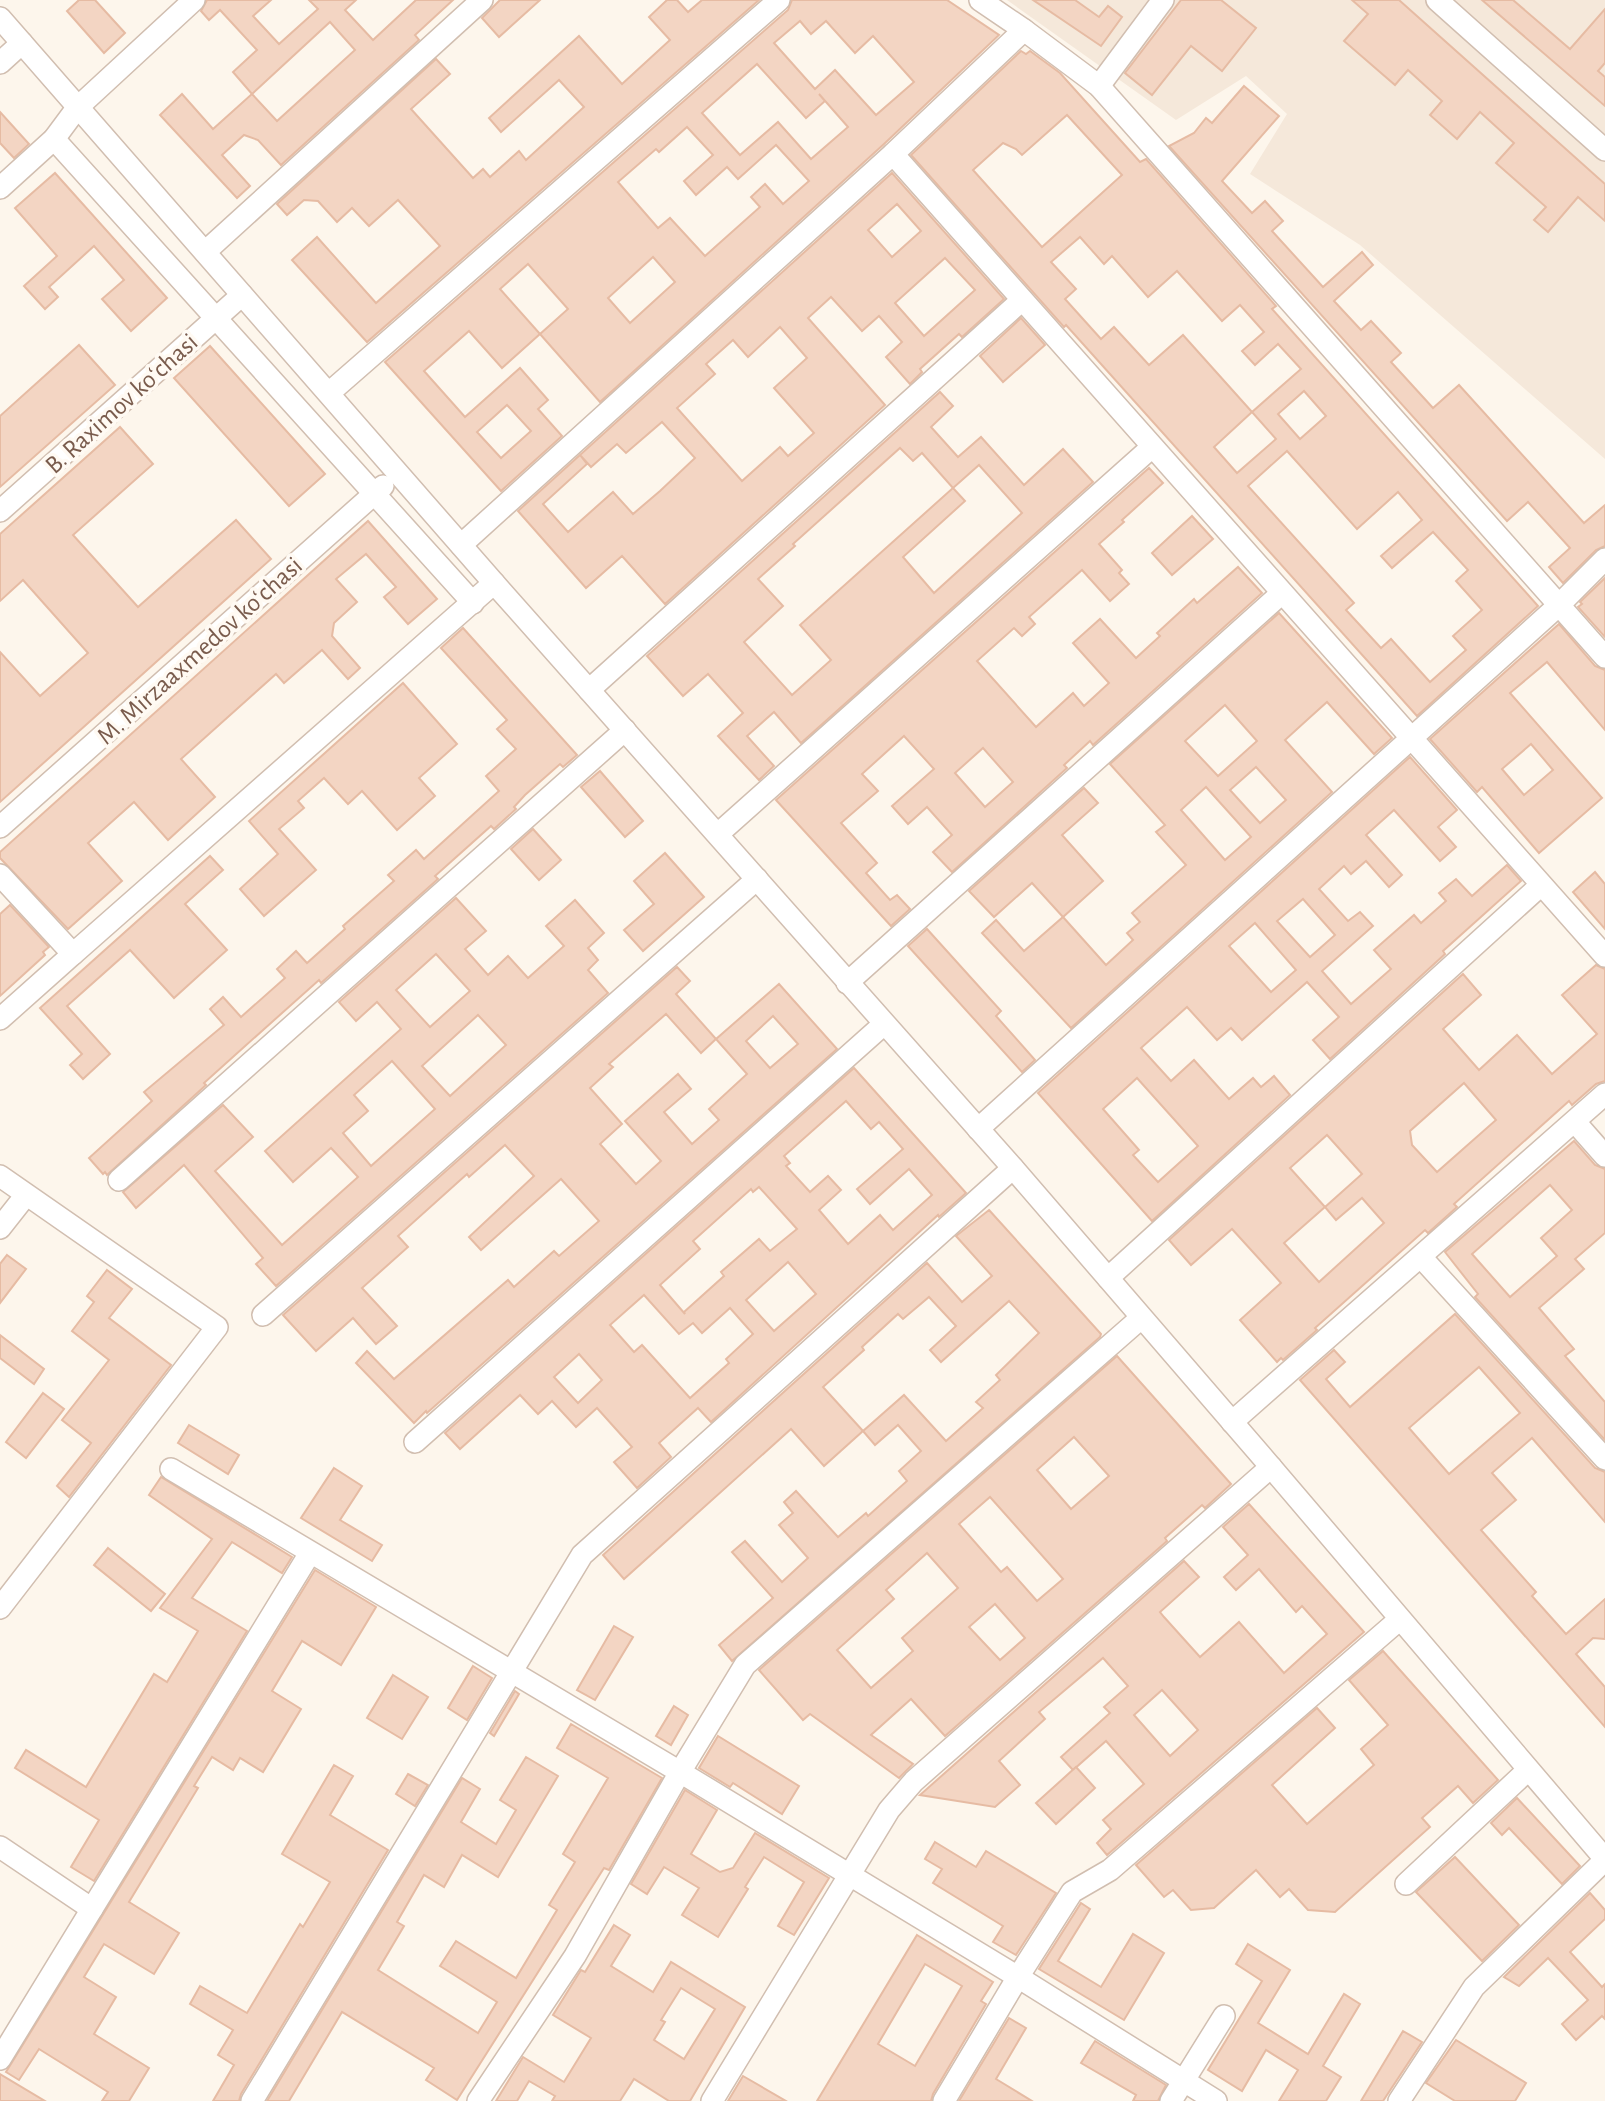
<svg xmlns="http://www.w3.org/2000/svg" width="1605" height="2101" font-family="'Alegreya Sans',sans-serif">
	<style>
		.residential { fill: #f5e8da }
		.building { fill: #f3d5c3; stroke: #e6bba3; stroke-width: 2; fill-rule: evenodd }
		.lines { fill: none; stroke-linecap: round; stroke-linejoin: round }
		.minor-casing { stroke: #d1beb0; stroke-width: 24 }
		.minor { stroke: #fff; stroke-width: 21 }
		.labels { text-anchor: middle; stroke-width: 7; stroke-linejoin: round; paint-order: stroke }
		.street-label { font-size: 26px; fill: #7a5c4d; stroke: #fffaf3 }
	</style>
	<rect width="100%" height="100%" fill="#fdf6ec"/>
	<!-- residential -->
	<path class="residential" d="M1007,0H1605V459L1360,245L1250,174L1287,114L1246,76L1176,120Z"/>
	<!-- building -->
	<g class="building">
		<path d="M79,0H95L125,33L104,53L67,11Z"/>
		<path d="M207,0H271L253,16L279,44L318,9L309,0H356L345,10L373,40L416,0H453L415,35L419,40L281,165L258,140L244,135L222,155L250,186L237,198L160,115L182,94L213,129L252,94L233,72L257,50L220,10L209,20L201,11ZM330,22L355,50L277,121L252,94Z"/>
		<path d="M500,0H540L499,37L482,18Z"/>
		<path d="M667,0H677L688,12L702,0H759L367,342L292,260L317,237L376,303L440,246L398,200L369,226L352,208L337,222L318,201L304,200L287,215L277,204L436,59L450,74L411,109L473,178L483,169L490,177L519,151L526,160L584,107L559,80L501,132L489,118L579,36L622,84L670,40L649,17Z"/>
		<path d="M792,0H947L999,35L884,144L600,402L540,334L502,368L469,331L424,371L465,417L520,368L548,400L538,409L562,436L501,491L385,362L788,10ZM800,21L811,34L826,21L855,53L873,36L914,82L876,115L835,70L815,89L774,43ZM757,64L806,118L825,101L819,94L848,127L811,159L778,122L740,155L702,113ZM687,127L713,155L684,181L696,195L727,167L738,179L776,145L809,181L783,204L765,184L751,197L760,207L705,256L670,218L658,228L618,182L656,149L659,152ZM653,257L675,282L630,323L608,298ZM528,264L568,309L540,334L500,289ZM507,405L531,431L501,458L477,432Z"/>
		<path d="M1033,0H1075L1099,17L1108,6L1122,17L1101,46Z"/>
		<path d="M1181,0H1221L1256,28L1222,71L1191,46L1152,95L1125,73Z"/>
		<path d="M1352,0H1399L1605,184V221L1578,197L1548,232L1534,220L1546,207L1496,163L1514,143L1480,112L1457,139L1430,115L1442,101L1408,70L1395,85L1344,41L1368,14Z"/>
		<path d="M1482,0H1513L1570,49L1605,9V63L1598,71L1605,77V106Z"/>
		<path d="M1021,51L1026,54L1030,51L1060,73L1140,162L1146,159L1276,306L1272,309L1538,606L1417,716L1066,325L1064,327L911,155ZM1067,115L1122,175L1042,247L973,170L1003,143L1016,149L1022,155ZM1080,237L1104,264L1112,256L1148,297L1177,271L1222,321L1240,305L1264,332L1242,351L1255,365L1278,344L1301,369L1252,412L1183,335L1149,365L1114,327L1101,339L1065,299L1076,289L1051,262ZM1304,391L1326,416L1300,439L1278,414ZM1252,412L1276,439L1237,473L1214,447ZM1287,451L1357,529L1398,492L1422,520L1381,556L1392,568L1433,532L1468,570L1456,581L1482,610L1453,636L1466,650L1430,682L1391,639L1381,648L1346,610L1354,603L1248,486Z"/>
		<path d="M1244,86L1279,116L1222,181L1252,213L1265,201L1283,221L1272,231L1323,287L1362,252L1373,265L1334,301L1361,330L1371,321L1401,353L1391,362L1433,408L1459,385L1584,523L1605,505V546L1596,550L1563,583L1549,567L1570,548L1528,502L1507,521L1169,146L1194,133L1206,118L1212,123Z"/>
		<path d="M0,112L29,144L14,158L0,143Z"/>
		<path d="M55,173L167,298L131,331L102,299L124,280L94,246L49,287L58,297L45,309L24,286L57,256L15,208Z"/>
		<path d="M892,173L1004,299L962,337L959,334L920,369L922,372L910,384L886,357L902,342L879,316L862,331L831,297L808,318L885,405L665,604L622,556L586,588L518,511L580,455L587,464L543,504L568,532L613,492L633,514L660,491L695,458L662,422L626,453L617,444L591,467L580,455ZM897,204L921,231L892,257L868,230ZM945,258L975,290L924,336L895,303ZM780,327L807,358L774,388L814,433L788,456L780,447L742,481L677,408L715,374L706,364L733,340L748,357Z"/>
		<path d="M1021,318L1045,345L1003,382L980,356Z"/>
		<path d="M79,345L115,385L0,487V416Z"/>
		<path d="M210,346L325,474L289,506L174,378Z"/>
		<path d="M940,392L953,406L931,427L958,457L981,437L1024,485L1063,449L1093,482L801,743L774,712L747,736L774,766L759,780L718,736L743,713L708,674L683,696L647,656ZM900,448L913,461L922,453L953,488L800,625L831,660L792,695L744,642L783,606L758,579L795,546L793,544ZM979,465L1022,513L934,593L903,557L965,501L953,488Z"/>
		<path d="M120,427L153,464L73,535L138,607L236,520L271,559L0,802V652L40,696L88,653L23,580L0,601V534Z"/>
		<path d="M1149,468L1163,483L1122,520L1124,522L1099,544L1122,570L1119,573L1129,584L1110,601L1082,570L1029,617L1035,624L1022,636L1014,628L977,661L1036,727L1073,693L1084,706L1109,683L1073,643L1100,619L1136,658L1160,636L1157,633L1194,599L1197,603L1238,567L1262,593L1093,745L1090,741L1064,765L1067,768L952,872L933,852L952,835L927,807L908,824L892,806L934,769L904,736L862,774L878,791L841,823L877,863L866,873L890,900L897,895L910,909L891,926L776,800ZM983,748L1013,782L985,807L955,773Z"/>
		<path d="M1192,516L1213,539L1172,575L1152,553Z"/>
		<path d="M368,521L437,599L408,624L384,597L396,587L366,554L336,579L357,602L334,623L332,636L360,668L348,679L322,650L284,683L276,674L181,759L215,797L168,840L134,802L88,843L122,881L68,929L0,858V852Z"/>
		<path d="M1605,578V637L1578,607L1582,604L1580,602Z"/>
		<path d="M1279,613L1392,738L1374,754L1327,702L1307,720L1285,740L1332,792L1071,1028L982,933L996,920L1024,951L1063,917L1106,965L1133,940L1127,933L1140,922L1132,913L1186,865L1156,832L1165,825L1110,764ZM1225,705L1257,741L1218,776L1185,741ZM1256,767L1286,800L1260,823L1230,790ZM1206,787L1251,837L1225,860L1181,810Z"/>
		<path d="M1559,624L1595,666L1605,670V730L1547,662L1510,693L1602,798L1539,853L1482,787L1477,792L1430,739ZM1531,744L1553,770L1524,795L1502,769Z"/>
		<path d="M463,628L577,755L563,767L560,764L525,795L514,807L516,809L494,829L491,826L435,876L438,879L321,983L319,980L244,1047L204,1083L206,1085L107,1175L105,1172L103,1174L89,1158L152,1101L144,1092L224,1025L210,1009L223,997L241,1017L285,978L277,969L296,951L307,963L345,929L343,926L394,881L388,875L416,850L424,859L499,791L486,776L516,749L497,729L507,720L441,648Z"/>
		<path d="M403,683L457,744L419,778L435,796L397,830L362,791L348,804L324,778L298,801L304,808L279,829L316,870L264,916L240,889L278,854L249,821Z"/>
		<path d="M1410,757L1457,810L1438,827L1456,847L1440,861L1394,810L1366,835L1402,875L1389,887L1366,861L1351,874L1344,866L1319,889L1348,921L1360,912L1373,926L1322,971L1351,1004L1391,969L1374,950L1414,915L1421,923L1446,901L1439,893L1456,879L1472,896L1507,865L1521,881L1443,951L1445,954L1330,1059L1313,1040L1339,1017L1307,982L1242,1040L1231,1028L1217,1040L1187,1007L1141,1048L1171,1081L1194,1060L1229,1099L1253,1078L1261,1087L1274,1076L1290,1095L1152,1221L1038,1093ZM1303,899L1335,935L1310,957L1277,921ZM1255,923L1296,970L1271,992L1229,946ZM1137,1078L1198,1146L1158,1182L1133,1155L1139,1150L1103,1109Z"/>
		<path d="M600,771L643,821L625,837L581,787Z"/>
		<path d="M1084,788L1098,803L1062,835L1103,881L1063,917L1032,883L994,917L969,891Z"/>
		<path d="M533,829L561,860L539,880L511,849Z"/>
		<path d="M665,853L704,897L643,951L624,930L654,904L634,881Z"/>
		<path d="M210,856L223,870L185,904L227,950L174,998L130,950L67,1006L110,1054L83,1079L70,1065L82,1054L40,1008Z"/>
		<path d="M1595,872L1605,884V929L1573,892Z"/>
		<path d="M456,898L486,931L465,949L488,975L508,956L528,978L564,946L546,926L575,900L604,933L588,948L598,960L588,970L608,993L276,1286L256,1264L263,1258L184,1165L136,1208L123,1192L223,1105L253,1137L215,1171L282,1245L358,1177L331,1148L293,1182L265,1151L401,1029L377,1002L356,1021L339,1002ZM436,954L470,991L430,1027L396,990ZM478,1015L506,1045L450,1096L422,1066ZM392,1061L435,1109L371,1166L343,1133L368,1111L354,1095Z"/>
		<path d="M10,905L49,947L43,952L45,955L0,996V914Z"/>
		<path d="M927,929L1001,1011L996,1016L1035,1060L1022,1072L908,946Z"/>
		<path d="M1596,965L1605,969V1081L1596,1084L1572,1105L1569,1101L1454,1204L1457,1207L1428,1233L1425,1230L1315,1328L1317,1330L1283,1360L1281,1358L1277,1362L1240,1320L1281,1283L1232,1229L1191,1265L1169,1240L1463,974L1481,995L1443,1029L1479,1070L1517,1035L1552,1074L1597,1034L1562,995ZM1464,1083L1496,1120L1437,1172L1412,1145L1410,1131ZM1327,1135L1362,1174L1325,1207L1290,1168ZM1362,1198L1384,1223L1319,1282L1284,1243L1325,1207L1336,1220Z"/>
		<path d="M677,967L690,981L676,994L716,1039L779,984L837,1049L427,1413L426,1411L414,1423L356,1363L367,1351L394,1379L508,1280L514,1287L554,1251L559,1256L599,1221L561,1179L481,1250L469,1237L534,1176L505,1145L469,1177L467,1174L398,1236L408,1247L362,1288L397,1326L376,1344L353,1318L316,1351L283,1315ZM666,1014L701,1053L716,1039L747,1074L709,1109L719,1120L692,1144L664,1112L691,1089L678,1074L625,1121L661,1161L636,1184L600,1144L622,1124L590,1088L613,1067L609,1064ZM773,1016L798,1044L770,1068L746,1041Z"/>
		<path d="M854,1068L966,1193L939,1217L938,1215L711,1422L698,1408L659,1443L671,1457L637,1488L614,1462L632,1447L597,1408L576,1427L552,1401L538,1414L520,1395L460,1449L445,1433ZM846,1101L871,1129L879,1122L903,1149L857,1189L870,1204L909,1169L932,1195L893,1230L880,1215L848,1244L819,1210L841,1190L828,1176L810,1192L786,1166L790,1163L784,1156ZM759,1187L797,1229L770,1251L759,1239L721,1272L724,1276L684,1312L685,1314L660,1285L700,1249L693,1241L751,1189L753,1192ZM788,1262L816,1294L774,1331L746,1300ZM644,1295L679,1334L693,1323L702,1333L730,1308L753,1334L726,1359L729,1363L690,1398L642,1345L634,1352L610,1325ZM579,1354L602,1380L578,1403L554,1377Z"/>
		<path d="M1574,1141L1595,1165L1605,1169V1233L1575,1259L1584,1269L1539,1308L1574,1349L1565,1356L1605,1402V1440L1475,1297L1478,1294L1445,1252ZM1550,1185L1572,1210L1541,1238L1557,1256L1510,1297L1472,1254Z"/>
		<path d="M989,1210L1101,1334L1100,1337L732,1661L719,1645L773,1598L732,1552L745,1541L782,1582L808,1558L779,1525L793,1513L784,1502L796,1491L838,1537L866,1513L868,1516L907,1481L899,1471L921,1451L898,1425L875,1445L863,1431L824,1466L791,1429L624,1579L603,1555L927,1263L962,1302L992,1276L956,1236ZM929,1297L956,1326L930,1350L941,1362L1009,1301L1039,1333L996,1375L1000,1380L976,1402L983,1408L946,1441L904,1395L863,1431L823,1387L864,1350L862,1347L898,1314L903,1319Z"/>
		<path d="M7,1255L26,1269L0,1303V1264Z"/>
		<path d="M107,1270L132,1289L109,1318L171,1365L69,1497L57,1486L91,1443L62,1420L109,1360L72,1331L94,1302L87,1296Z"/>
		<path d="M1455,1314L1595,1468L1605,1472V1522L1532,1438L1492,1473L1516,1500L1481,1530L1536,1592L1532,1596L1566,1634L1605,1599V1639L1593,1638L1576,1654L1605,1687V1727L1300,1380L1334,1350L1345,1362L1326,1379L1350,1407ZM1479,1367L1520,1413L1449,1474L1409,1428Z"/>
		<path d="M0,1335L44,1369L34,1384L0,1358Z"/>
		<path d="M1117,1356L1231,1484L1205,1508L1202,1505L1165,1538L1167,1541L945,1736L911,1699L871,1735L913,1764L899,1778L810,1714L803,1720L759,1670ZM1074,1437L1109,1476L1071,1509L1037,1470ZM990,1497L1063,1579L1037,1601L1007,1567L1001,1572L959,1524ZM927,1553L958,1588L902,1638L913,1651L871,1688L837,1650L894,1599L886,1590ZM995,1604L1025,1638L1000,1660L969,1627Z"/>
		<path d="M43,1393L64,1409L26,1458L6,1442Z"/>
		<path d="M189,1425L239,1455L228,1474L178,1443Z"/>
		<path d="M334,1468L362,1486L340,1520L382,1545L372,1561L301,1518Z"/>
		<path d="M161,1477L292,1557L282,1573L232,1542L192,1598L247,1631L94,1881L71,1867L99,1820L15,1768L26,1750L86,1787L154,1674L167,1682L198,1631L160,1608L212,1539L149,1495Z"/>
		<path d="M1249,1504L1364,1632L1107,1855L1097,1843L1111,1829L1103,1820L1144,1784L1106,1741L1073,1770L1061,1757L1110,1713L1104,1707L1128,1686L1103,1658L1039,1712L1045,1719L999,1761L1020,1785L995,1807L920,1795L1184,1561L1199,1577L1160,1612L1164,1617L1200,1657L1239,1622L1284,1673L1327,1634L1302,1606L1296,1612L1259,1569L1236,1590L1224,1577L1248,1555L1223,1527ZM1162,1690L1198,1730L1170,1756L1134,1715Z"/>
		<path d="M108,1548L165,1594L151,1611L94,1565Z"/>
		<path d="M315,1570L376,1607L341,1665L302,1641L272,1691L301,1709L263,1772L240,1758L233,1770L212,1757L194,1786L198,1788L129,1902L179,1933L154,1974L104,1944L84,1977L116,1997L94,2034L149,2068L129,2101H102L108,2092L39,2049L19,2080L6,2072Z"/>
		<path d="M614,1626L633,1637L595,1700L577,1690Z"/>
		<path d="M1383,1651L1498,1780L1473,1803L1458,1786L1422,1818L1430,1827L1335,1912L1308,1910L1289,1889L1280,1897L1256,1870L1214,1908L1191,1910L1173,1890L1164,1897L1136,1865L1317,1708L1335,1728L1272,1785L1307,1824L1374,1765L1361,1749L1388,1725L1349,1680Z"/>
		<path d="M473,1666L492,1678L467,1720L448,1708Z"/>
		<path d="M393,1675L428,1697L402,1739L367,1718Z"/>
		<path d="M515,1691L519,1694L494,1736L490,1733Z"/>
		<path d="M674,1706L688,1715L671,1745L656,1736Z"/>
		<path d="M571,1724L662,1778L609,1870L604,1868L457,2100L426,2080L434,2068L342,2012L289,2101H267L462,1778L480,1789L461,1822L496,1844L516,1810L500,1800L526,1757L558,1776L498,1877L462,1855L444,1887L424,1875L397,1922L404,1926L378,1970L478,2033L497,2002L440,1966L456,1941L516,1978L557,1910L549,1905L575,1862L563,1854L608,1778L557,1748Z"/>
		<path d="M718,1736L799,1786L782,1814L733,1783L730,1787L699,1768Z"/>
		<path d="M334,1765L353,1776L330,1815L388,1850L241,2094L239,2101H213L234,2065L218,2055L233,2030L190,2004L200,1986L247,2013L300,1924L303,1927L330,1882L282,1854Z"/>
		<path d="M1076,1767L1095,1788L1056,1824L1036,1803Z"/>
		<path d="M408,1774L428,1785L415,1806L396,1794Z"/>
		<path d="M685,1790L717,1810L691,1854L720,1872L733,1868L755,1833L829,1878L794,1935L778,1926L804,1882L764,1857L745,1887L748,1889L718,1937L682,1915L699,1888L664,1867L647,1894L631,1884Z"/>
		<path d="M1517,1798L1580,1866L1562,1884L1509,1828L1502,1835L1491,1823Z"/>
		<path d="M935,1842L976,1867L986,1851L1056,1893L1016,1955L993,1942L1003,1926L933,1883L942,1869L925,1859Z"/>
		<path d="M1455,1857L1519,1925L1482,1961L1416,1892Z"/>
		<path d="M1590,1893L1605,1910V1919L1570,1952L1602,1987L1605,1984V2019L1602,2016L1576,2040L1562,2024L1588,2000L1548,1958L1519,1986L1504,1977Z"/>
		<path d="M1081,1903L1090,1909L1058,1961L1101,1987L1133,1934L1164,1953L1124,2020L1039,1969Z"/>
		<path d="M614,1925L630,1935L611,1966L653,1992L671,1962L745,2007L690,2101H669L634,2079L620,2101H552L555,2096L529,2081L517,2101H496L523,2057L564,2082L591,2038L553,2015L581,1970L585,1972ZM681,1988L715,2009L684,2059L654,2040L665,2022L661,2020Z"/>
		<path d="M917,1935L993,1982L981,2001L986,2004L933,2094L931,2101H817ZM925,1964L962,1986L915,2066L878,2044Z"/>
		<path d="M1248,1944L1290,1970L1258,2023L1308,2054L1344,1994L1360,2004L1323,2066L1341,2077L1326,2101H1279L1298,2070L1266,2050L1242,2091L1208,2070L1262,1981L1236,1964Z"/>
		<path d="M1009,2018L1026,2028L996,2079L1032,2101H959Z"/>
		<path d="M1403,2031L1422,2042L1383,2101H1361Z"/>
		<path d="M1456,2040L1526,2083L1515,2101H1455L1426,2083Z"/>
		<path d="M1095,2041L1166,2085L1158,2101H1133L1136,2095L1081,2063Z"/>
		<path d="M0,2074L45,2101H0Z"/>
		<path d="M743,2076L786,2101H728Z"/>
	</g>
	<g class="lines">
		<!-- minor casing -->
		<g class="minor-casing">
			<g id="minor">
				<path d="M980,0L1024,30L1099,86L1605,657"/>
				<path d="M1437,0L1605,150"/>
				<path d="M0,18L494,583L1013,1168L1271,1467L1605,1859"/>
				<path d="M0,63L22,43"/>
				<path d="M1099,86L1163,0"/>
				<path d="M54,139L473,603"/>
				<path d="M893,154L1605,956"/>
				<path d="M0,188L54,139L77,108L194,0"/>
				<path d="M205,252L482,0"/>
				<path d="M329,393L779,0"/>
				<path d="M0,511L242,295"/>
				<path d="M461,545L893,154L1024,30"/>
				<path d="M589,690L1022,300"/>
				<path d="M0,827L383,486"/>
				<path d="M718,834L1152,447"/>
				<path d="M0,875L73,954L494,583"/>
				<path d="M847,983L1282,593"/>
				<path d="M0,1019L73,954"/>
				<path d="M1575,1122L1605,1156"/>
				<path d="M978,1129L1558,606L1605,559"/>
				<path d="M0,1176L217,1327L0,1608"/>
				<path d="M119,1180L625,730"/>
				<path d="M0,1228L26,1195"/>
				<path d="M1421,1257L1605,1459"/>
				<path d="M1108,1278L1541,885"/>
				<path d="M263,1315L757,879"/>
				<path d="M1232,1422L1605,1094"/>
				<path d="M415,1442L884,1024"/>
				<path d="M171,1469L680,1772L1018,1977L1216,2101"/>
				<path d="M0,1847L92,1909"/>
				<path d="M1406,1884L1528,1770"/>
				<path d="M0,2059L310,1553"/>
				<path d="M252,2101L582,1555L1013,1168"/>
				<path d="M478,2101L575,1956L680,1772L745,1665L1141,1318"/>
				<path d="M712,2101L889,1810L914,1781L1271,1467"/>
				<path d="M944,2101L1018,1977L1072,1892L1110,1870L1400,1619"/>
				<path d="M1171,2101L1224,2016"/>
				<path d="M1399,2101L1474,1987L1605,1860"/>
			</g>
		</g>
		<!-- minor -->
		<use href="#minor" class="minor"/>
	</g>
	<g class="labels">
		<!-- street labels -->
		<g class="street-label">
			<text transform="translate(121 403) rotate(-42)" y="9">B. Raximov koʻchasi</text>
			<text transform="translate(199 650) rotate(-42)" y="9">M. Mirzaaxmedov koʻchasi</text>
		</g>
	</g>
</svg>
